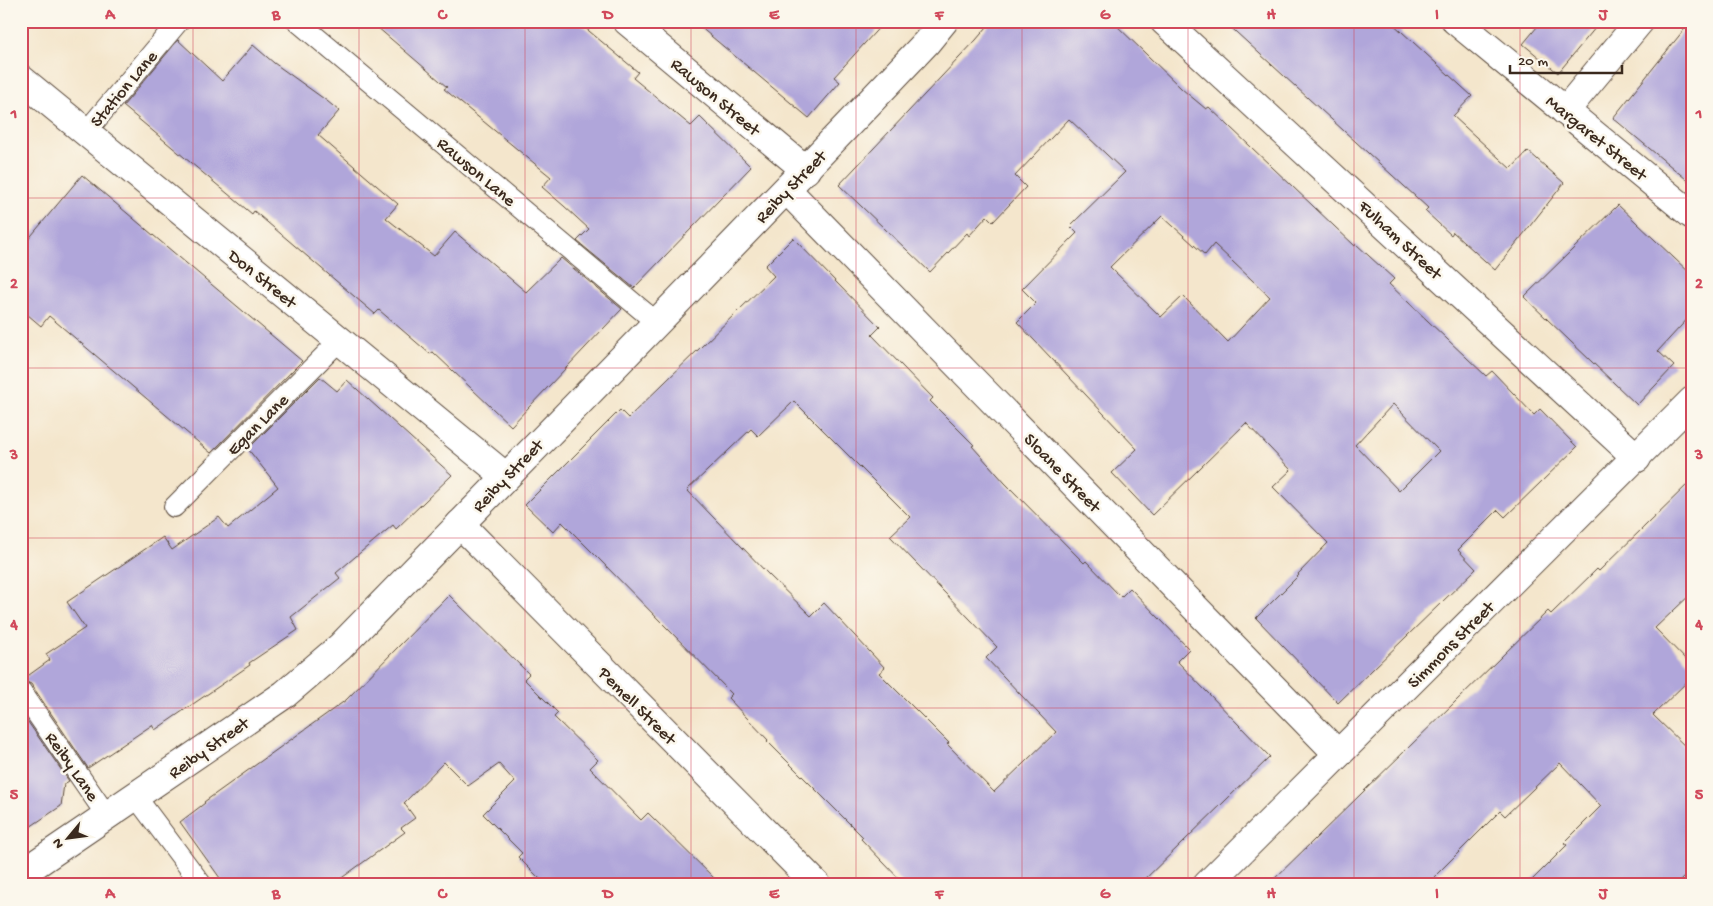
<svg xmlns="http://www.w3.org/2000/svg" width="1713" height="906" font-family="'Gochi Hand',sans-serif">
	<style>
		.building { fill: #b0a6da; fill-rule: evenodd }
		.lines { fill: none; stroke-linecap: round; stroke-linejoin: round }
		.service-casing { stroke: #574638; stroke-width: 22 }
		.minor-casing { stroke: #574638; stroke-width: 30 }
		.service { stroke: #fff; stroke-width: 20 }
		.minor { stroke: #fff; stroke-width: 28 }
		.grid { fill: none; stroke: #d1495b; stroke-width: 1; stroke-opacity: 0.55 }
		.labels { text-anchor: middle; stroke-width: 5; stroke-linejoin: round; paint-order: stroke }
		.street-label { font-size: 18px; fill: #3b2a1e; stroke: #fbf7ec }
		.neatline { fill: none; stroke: #d1495b; stroke-width: 2 }
		.grid-label { font-size: 16px; text-anchor: middle; font-weight: bold; fill: #d1495b }
	</style>
	<rect width="100%" height="100%" fill="#fbf7ec"/>
	<filter id="ink" filterUnits="userSpaceOnUse"><feTurbulence type="fractalNoise" baseFrequency=".02" numOctaves="2"/><feDisplacementMap in="SourceGraphic" scale="10" xChannelSelector="R" yChannelSelector="G"/><feConvolveMatrix kernelMatrix="1 2 1 2 8 2 1 2 1" color-interpolation-filters="sRGB"/></filter>
	<filter id="wash" filterUnits="userSpaceOnUse"><feTurbulence type="fractalNoise" baseFrequency=".0096" numOctaves="4" result="noise"/><feDisplacementMap in="SourceGraphic" scale="20" xChannelSelector="R" yChannelSelector="G"/><feGaussianBlur stdDeviation="1.12" result="paint"/><feColorMatrix in="noise" values="0 0 0 0 0 0 0 0 0 0 0 0 0 0 0 0 0 1.4 0 .05"/><feComposite in="paint" operator="in"/></filter>
	<g filter="url(#wash)">
		<rect width="100%" height="100%" fill="#f4e6cc"/>
		<g id="blocks">
			<!-- building -->
			<g class="building">
				<path d="M370,21H577L638,72L633,78L691,126L700,117L751,167L634,288L577,241L589,229L564,206L542,187L551,177L444,89L447,87Z"/>
				<path d="M693,21H885L834,77L840,82L809,118Z"/>
				<path d="M992,21H1112L1182,89L1206,109L1209,107L1355,246L1356,244L1394,279L1389,284L1486,376L1492,371L1534,415L1540,409L1577,447L1505,517L1498,510L1458,550L1476,569L1338,703L1256,618L1299,575L1298,574L1328,543L1273,487L1291,470L1246,423L1152,515L1112,473L1137,449L1017,322L1036,303L1022,289L1077,233L1070,226L1125,172L1069,119L1015,176L1026,187L993,222L987,216L969,236L967,233L930,272L839,185L976,40ZM1162,216L1205,255L1214,244L1270,297L1228,342L1183,296L1161,317L1110,267ZM1393,404L1439,451L1399,491L1355,445Z"/>
				<path d="M1224,21H1390L1472,96L1453,116L1511,169L1528,151L1564,183L1495,270L1453,232L1451,235L1425,211L1428,208Z"/>
				<path d="M1542,21H1601L1558,73L1523,44Z"/>
				<path d="M1691,21H1692V184L1613,118Z"/>
				<path d="M178,40L222,81L253,45L274,63L327,101L339,111L318,135L398,204L386,218L434,256L455,232L526,292L561,258L622,309L511,426L433,352L430,354L379,310L375,314L254,211L252,214L123,106Z"/>
				<path d="M82,175L302,361L211,453L49,316L41,326L21,309V248Z"/>
				<path d="M1618,205L1692,275V314L1658,351L1674,366L1637,405L1524,297Z"/>
				<path d="M793,238L880,327L872,335L933,398L930,401L974,445L972,446L1005,483L1084,563L1086,561L1121,597L1130,588L1189,649L1177,661L1270,757L1139,885H905L861,839L863,837L767,741L768,740L728,698L732,694L598,558L562,522L553,532L525,505L620,410L628,418L774,276L765,266ZM794,401L910,517L890,536L997,647L986,658L1056,732L994,792L947,744L949,743L879,673L885,668L824,603L811,616L768,574L687,490L751,429L758,436Z"/>
				<path d="M320,377L337,391L347,380L452,475L396,529L393,525L336,573L340,578L291,617L298,630L249,663L250,665L155,730L152,725L88,768L31,684L22,680L50,660L46,654L85,628L67,602L163,537L172,550L219,517L228,528L278,487L248,449Z"/>
				<path d="M1692,480V593L1655,628L1692,666V677L1653,715L1692,753V869L1676,885H1527L1567,845L1564,843L1601,806L1560,763L1505,816L1500,811L1426,885H1268L1548,611L1551,614L1597,569L1599,571Z"/>
				<path d="M449,595L529,674L524,679L558,713L554,717L598,760L590,768L641,820L648,813L721,885H546L518,857L522,853L483,814L515,782L499,764L468,786L444,762L404,803L415,818L401,828L405,832L332,885H225L180,822L205,803L204,802L346,700Z"/>
				<path d="M21,712L69,781L64,784L61,806L21,833Z"/>
			</g>
		</g>
	</g>
	<g filter="url(#ink)">
		<use href="#blocks" fill-opacity="0" stroke="#574638" stroke-width="1"/>
		<g class="lines">
			<!-- service casing -->
			<g class="service-casing">
				<g id="service">
					<path d="M297,21L656,322"/>
					<path d="M86,132L179,21"/>
					<path d="M174,507L340,340"/>
					<path d="M21,691L107,816"/>
					<path d="M136,797L202,885"/>
				</g>
			</g>
			<!-- minor casing -->
			<g class="minor-casing">
				<g id="minor">
					<path d="M627,21L806,170"/>
					<path d="M1164,21L1637,458"/>
					<path d="M1456,21L1692,215"/>
					<path d="M21,79L505,476"/>
					<path d="M1565,111L1640,21"/>
					<path d="M787,190L1338,754"/>
					<path d="M460,524L817,885"/>
					<path d="M21,874L285,694L340,647C536,446 733,247 926,43L944,21"/>
					<path d="M1207,885L1692,401"/>
				</g>
			</g>
			<!-- service -->
			<use href="#service" class="service"/>
			<!-- minor -->
			<use href="#minor" class="minor"/>
		</g>
	</g>
	<!-- grid -->
	<path class="grid" d="M193,21V885M359,21V885M525,21V885M691,21V885M856,21V885M1022,21V885M1188,21V885M1354,21V885M1520,21V885M21,198H1692M21,368H1692M21,538H1692M21,708H1692"/>
	<g class="labels">
		<!-- street labels -->
		<g class="street-label">
			<text transform="translate(123 88) rotate(-50)" y="6">Station Lane</text>
			<text transform="translate(716 96) rotate(40)" y="6">Rawson Street</text>
			<text transform="translate(1597 137) rotate(39)" y="6">Margaret Street</text>
			<text transform="translate(477 171) rotate(40)" y="6">Rawson Lane</text>
			<text transform="translate(790 186) rotate(-46)" y="6">Reiby Street</text>
			<text transform="translate(1401 239) rotate(43)" y="6">Fulham Street</text>
			<text transform="translate(263 278) rotate(39)" y="6">Don Street</text>
			<text transform="translate(257 424) rotate(-45)" y="6">Egan Lane</text>
			<text transform="translate(1063 472) rotate(46)" y="6">Sloane Street</text>
			<text transform="translate(507 475) rotate(-46)" y="6">Reiby Street</text>
			<text transform="translate(1450 644) rotate(-45)" y="6">Simmons Street</text>
			<text transform="translate(638 705) rotate(45)" y="6">Pemell Street</text>
			<text transform="translate(208 747) rotate(-35)" y="6">Reiby Street</text>
			<text transform="translate(73 766) rotate(55)" y="6">Reiby Lane</text>
		</g>
	</g>
	<!-- margin -->
	<rect width="1713" height="906" fill="none" stroke="#fbf7ec" stroke-width="55"/>
	<!-- north arrow -->
	<g transform="translate(68 838) rotate(241)" stroke="#fbf7ec" stroke-width="4" paint-order="stroke">
	<path d="M0-4L9 19L0 12L-9 19Z" fill="#3b2a1e"/>
	<text y="-8" font-size="14" font-weight="bold" text-anchor="middle" fill="#3b2a1e">N</text>
	</g>
	<!-- scale -->
	<path d="M1510 65v8h112v-8" fill="none" stroke="#3b2a1e" stroke-width="2.5"/>
	<text x="1518" y="65" font-size="15" fill="#3b2a1e" stroke="#fbf7ec" stroke-width="4" paint-order="stroke">20 m</text>
	<rect x="28" y="28" width="1658" height="850" class="neatline"/>
	<g class="grid-label">
		<text x="110" y="19">A</text>
		<text x="276" y="19">B</text>
		<text x="442" y="19">C</text>
		<text x="608" y="19">D</text>
		<text x="774" y="19">E</text>
		<text x="939" y="19">F</text>
		<text x="1105" y="19">G</text>
		<text x="1271" y="19">H</text>
		<text x="1437" y="19">I</text>
		<text x="1603" y="19">J</text>
		<text x="14" y="118">1</text>
		<text x="1699" y="118">1</text>
		<text x="14" y="288">2</text>
		<text x="1699" y="288">2</text>
		<text x="14" y="459">3</text>
		<text x="1699" y="459">3</text>
		<text x="14" y="629">4</text>
		<text x="1699" y="629">4</text>
		<text x="14" y="799">5</text>
		<text x="1699" y="799">5</text>
		<text x="110" y="898">A</text>
		<text x="276" y="898">B</text>
		<text x="442" y="898">C</text>
		<text x="608" y="898">D</text>
		<text x="774" y="898">E</text>
		<text x="939" y="898">F</text>
		<text x="1105" y="898">G</text>
		<text x="1271" y="898">H</text>
		<text x="1437" y="898">I</text>
		<text x="1603" y="898">J</text>
	</g>
</svg>
